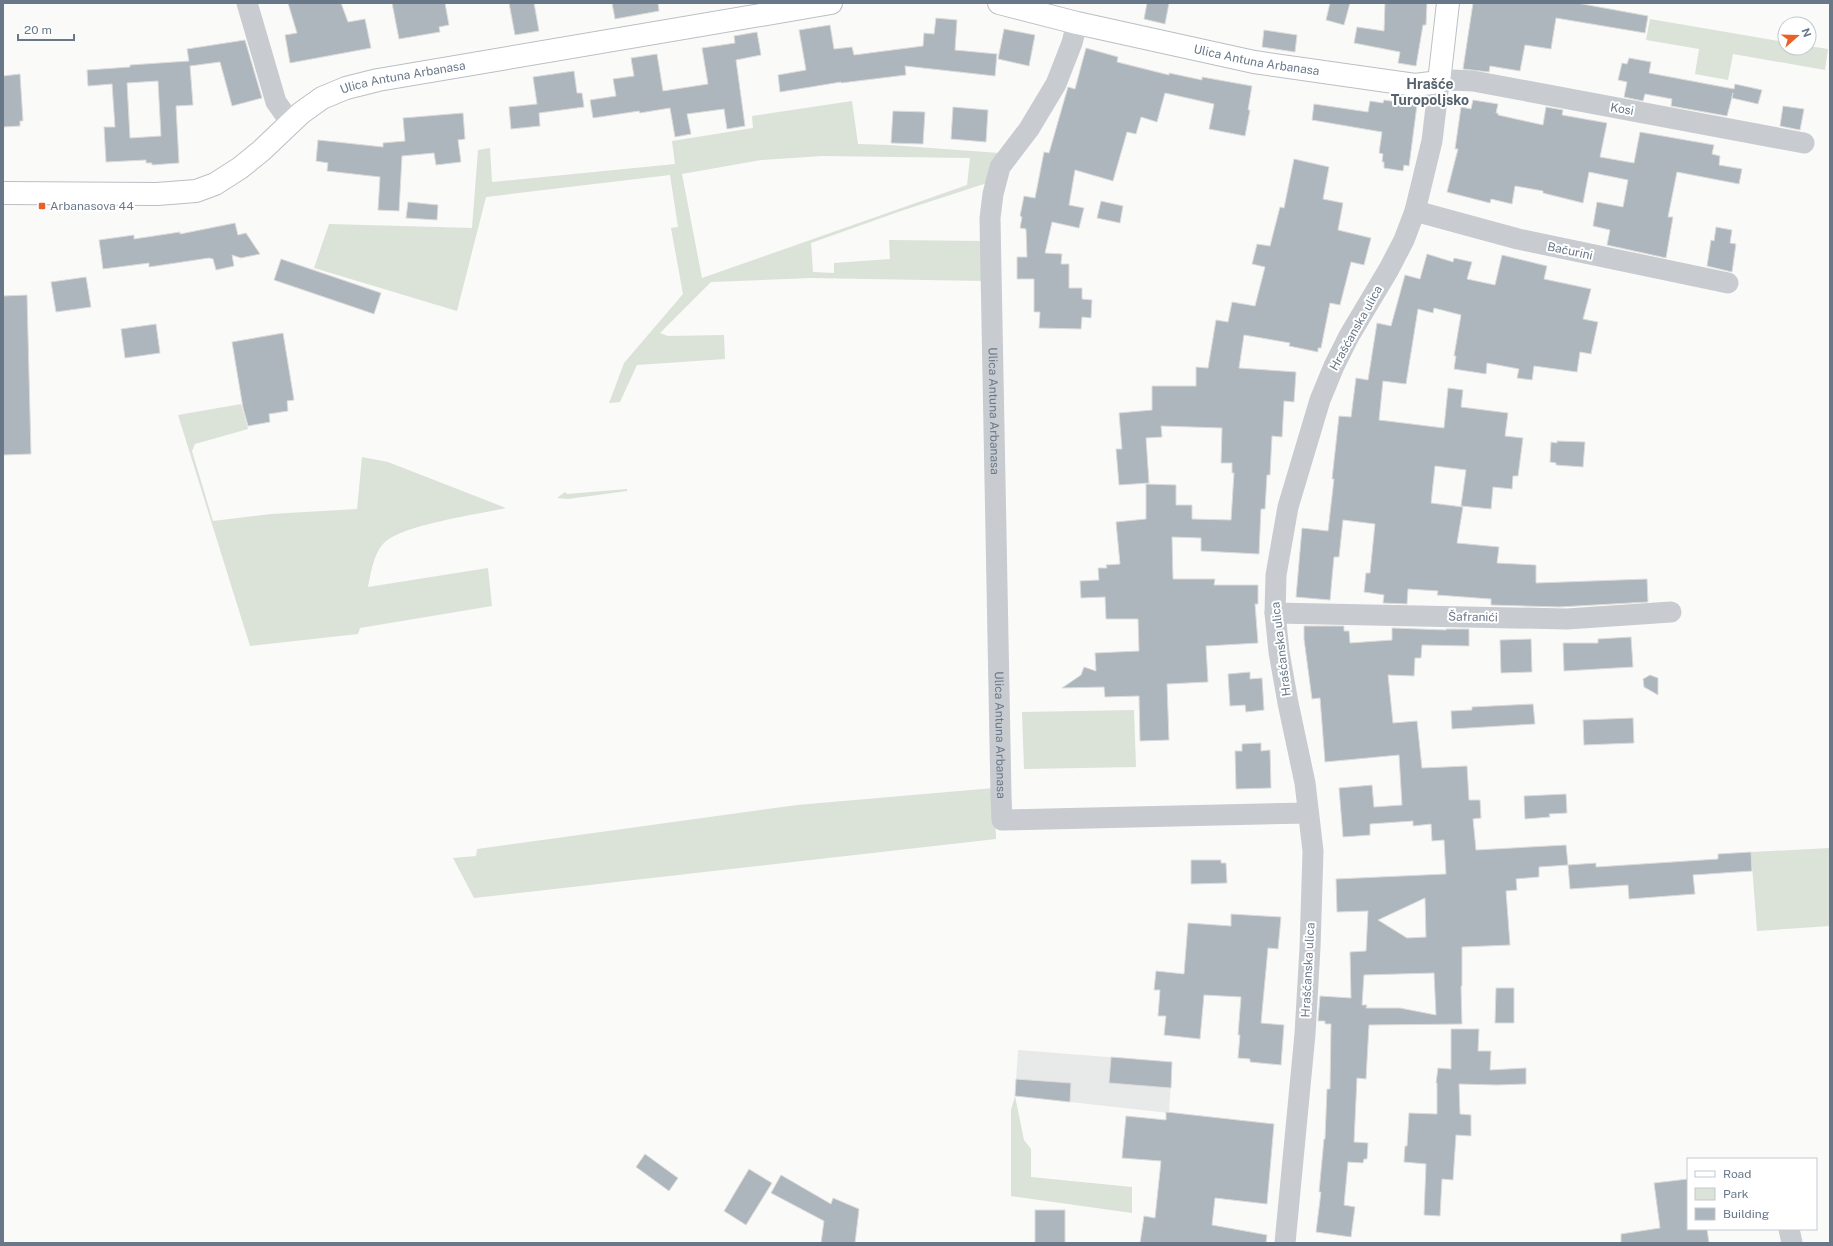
<svg xmlns="http://www.w3.org/2000/svg" width="1833" height="1246" font-family="'Public Sans',sans-serif">
	<style>
		.built { fill: #e8e9e9 }
		.green { fill: #dbe2d8; fill-rule: evenodd }
		.building { fill: #aeb6bd; stroke: #dcdcda; fill-rule: evenodd }
		.lines { fill: none; stroke-linecap: round; stroke-linejoin: round }
		.secondary-casing { stroke: #babfc4; stroke-width: 24 }
		.street { stroke: #c8cbcf; stroke-width: 21 }
		.secondary { stroke: #fff; stroke-width: 22 }
		.poi-dot { fill: #e96129; stroke: #fff; stroke-width: 1.5 }
		.labels { text-anchor: middle; stroke-width: 4; stroke-linejoin: round; paint-order: stroke }
		.street-label { font-size: 12px; fill: #687889; stroke: #fff }
		.poi-label { font-size: 12px; fill: #687889; stroke: #fff; text-anchor: start }
		.quarter-label { font-size: 14px; font-weight: bold; fill: #56626e; stroke: #fff }
	</style>
	<rect width="100%" height="100%" fill="#fafaf8"/>
	<!-- built -->
	<path class="built" d="M1018,1050L1172,1062L1169,1113L1015,1096Z"/>
	<!-- green -->
	<g class="green">
		<path d="M1650,19L1785,42V48H1809V46L1828,49L1825,70L1733,54L1728,80L1695,74L1699,49L1646,40Z"/>
		<path d="M852,101L858,144L890,145L999,153L989,167L987,183L901,211L811,243L813,272L834,273V263L890,259L889,240L984,241L985,281L811,278L711,282L660,333L668,336L724,335L725,359L637,365L620,402L609,403L624,363L683,294L671,228L678,227L670,175L486,197L457,311L314,268L329,224L472,228L478,150L490,148L492,182L675,164L672,141L753,128L752,116ZM823,156L970,158L967,185L702,278L682,174L761,160Z"/>
		<path d="M241,404L248,429L195,444L192,451L213,521L271,514L357,509L362,457L388,462L506,508C479,514 403,525 385,542C374,552 371,572 368,587L488,568L492,606L360,628L358,634L250,646L178,415Z"/>
		<path d="M627,489V491L568,499L557,498L565,492L567,494Z"/>
		<path d="M1134,710L1136,767L1024,769L1022,712Z"/>
		<path d="M994,788L996,839L474,898L453,858L476,856L477,849L797,805Z"/>
		<path d="M1830,848V926L1757,931L1751,852Z"/>
		<path d="M1015,1096L1024,1140L1031,1149V1177L1132,1187V1213L1011,1196V1110Z"/>
	</g>
	<!-- building -->
	<g class="building">
		<path d="M288,3H341L348,22L365,19L371,48L290,63L285,35L297,33Z"/>
		<path d="M392,3H445L449,25L439,27L440,32L399,39Z"/>
		<path d="M509,3H534L539,31L515,35Z"/>
		<path d="M612,3H658L659,11L615,19Z"/>
		<path d="M1147,3H1169L1165,24L1144,19Z"/>
		<path d="M1330,3H1350L1344,25L1326,20Z"/>
		<path d="M1385,3H1427L1426,25H1423L1416,66L1398,63L1400,52L1354,43L1357,27L1384,31Z"/>
		<path d="M1473,3H1577L1648,16L1645,33L1556,18L1551,49L1525,45L1520,71L1490,66L1489,72L1463,69Z"/>
		<path d="M936,18L957,20L955,50L997,54L995,76L905,66L906,75L841,83V82L780,92L778,75L806,70L799,30L830,25L834,49L852,47L854,55L923,46L924,33L934,34Z"/>
		<path d="M1004,29L1035,35L1029,66L998,59Z"/>
		<path d="M1264,30L1297,35L1295,52L1262,47Z"/>
		<path d="M757,32L761,55L736,60L745,126L727,129L724,109L687,114L691,134L675,137L670,108L640,113L639,111L593,118L590,100L616,96L613,79L634,76L631,58L657,54L663,91L708,84L702,48L735,43L734,36Z"/>
		<path d="M245,40L262,98L232,106L220,62L190,66L193,105L176,106L179,163L152,165V163H146V160L106,162L104,127H115L112,84L88,86L87,70L130,67V65L189,61L187,49ZM158,81L161,136L130,138L127,83Z"/>
		<path d="M1086,48L1118,57L1117,62L1169,75V73L1202,80V77L1252,86L1248,110H1250L1245,136L1209,129L1214,104L1165,93L1157,122L1141,117L1136,134L1127,132L1113,181L1075,170L1069,205L1084,208L1079,228L1052,222L1045,253L1062,254L1061,264H1069V288H1082V299L1092,300L1091,318L1082,317L1081,329L1039,328L1040,312H1034V279H1017V257H1027L1026,229L1020,228L1022,217L1020,216L1024,196L1035,198L1044,152L1049,153L1068,87L1075,89Z"/>
		<path d="M1629,58L1651,62L1649,73L1734,89L1735,84L1762,90L1758,104L1732,98L1733,93L1727,116L1671,106L1672,99L1645,94L1643,101L1624,97L1627,82L1618,80L1622,63L1627,64Z"/>
		<path d="M574,71L577,93H582L584,107L539,113L540,126L511,129L509,107L537,104L533,77Z"/>
		<path d="M20,74L23,121H20V126L3,127V76Z"/>
		<path d="M1384,100L1417,105L1409,166L1404,165L1403,171L1384,168V162H1382L1383,154L1379,153L1382,132L1312,120L1314,104L1368,112L1370,101L1383,103Z"/>
		<path d="M1473,100L1498,104L1496,113H1498V115L1543,125L1546,107L1563,110L1562,115L1607,123L1600,157L1634,163L1640,132L1714,145L1712,154L1720,156L1719,165L1742,169L1739,184L1677,172L1668,217H1673L1666,258L1607,245L1610,230L1593,226L1597,202L1623,207L1628,180L1589,172L1583,203L1543,193V191L1515,186L1512,204L1491,199L1490,203L1447,192L1458,149H1455L1461,107L1471,109Z"/>
		<path d="M1783,106L1804,109L1800,130L1780,126Z"/>
		<path d="M953,107L988,110L986,142L951,139Z"/>
		<path d="M893,111L925,112L923,144L891,143Z"/>
		<path d="M463,113L465,139L458,140L461,162L436,165L434,153L402,156L399,211L378,210L380,177L327,171L328,163L316,161L318,140L383,147V143L405,141L403,118Z"/>
		<path d="M1294,159L1329,167L1323,199L1343,203L1338,230L1371,238L1364,265L1351,262L1340,305L1330,303L1321,348H1318V352L1289,346L1290,343L1244,335L1239,368L1296,372L1294,402L1284,401L1282,437L1272,436L1270,475H1267L1265,509H1261L1259,554L1201,551V538L1172,537L1173,579H1215L1214,585H1258V604H1255L1258,643L1206,646L1208,682L1167,684L1169,740L1140,741L1139,696L1105,697L1104,687L1062,688L1081,675L1084,667L1096,671L1095,653L1139,651L1138,619H1106L1105,597L1081,598L1080,581L1099,580L1098,568H1107L1106,565L1120,564L1116,522L1146,519V484L1176,485V505H1192V519L1231,520L1234,473H1232V463H1221L1222,428L1161,426L1162,437L1146,438L1149,483L1119,485L1116,449H1122L1119,413L1152,410V386H1196V367L1208,368L1216,320L1228,322L1232,302L1255,306L1265,267L1252,264L1257,244L1270,246L1280,207L1284,208Z"/>
		<path d="M1101,201L1123,206L1120,223L1097,218Z"/>
		<path d="M408,202L438,205L437,220L406,218Z"/>
		<path d="M235,223L238,235L246,233L260,254L241,258L232,255L234,266L216,270L213,259L209,258L149,267V263L103,269L99,240L134,235V239L180,232V234Z"/>
		<path d="M1716,227L1732,230L1730,243L1736,244L1732,272L1707,266L1711,240L1714,241Z"/>
		<path d="M1427,254L1453,262L1454,258L1472,262L1467,279L1495,285L1502,255L1547,266L1544,279L1591,289L1583,319L1598,322L1591,354L1580,352L1577,372L1534,366L1532,380L1517,378L1519,369L1487,363L1486,374L1454,369L1456,356H1454L1461,315L1434,308L1433,313L1418,309L1406,384L1383,381L1379,420L1444,428L1448,388L1463,390L1461,407L1508,413L1505,436L1523,438L1518,476H1513L1512,489L1493,487L1491,509L1461,506L1466,470L1435,466L1431,503L1463,507L1457,543L1499,547L1497,563L1536,565V583L1647,579L1648,602L1559,607L1491,605V599L1437,595L1438,591L1408,589L1407,604L1383,603L1384,595L1364,592L1366,573H1370L1375,524L1343,520L1339,557H1334L1330,600L1296,597L1302,528L1328,531L1334,479H1332L1339,416L1351,417L1356,378L1368,380L1377,323L1391,326L1405,275L1420,279Z"/>
		<path d="M281,259L381,293L374,314L274,280Z"/>
		<path d="M86,277L91,307L56,312L51,282Z"/>
		<path d="M27,295L31,454L3,455V296Z"/>
		<path d="M156,324L160,353L125,358L121,329Z"/>
		<path d="M283,333L294,400L287,401L288,411L269,414L270,422L248,426L243,408L232,342Z"/>
		<path d="M1557,441L1585,442L1583,467L1556,465V463L1550,462L1551,442L1557,443Z"/>
		<path d="M1304,626H1344V631H1349L1350,643L1392,640V628L1446,630V629H1469V646L1422,645L1421,658H1415L1414,676L1388,675L1393,723L1417,721L1422,768L1467,766L1469,800H1480L1481,818L1473,819L1476,850L1566,845L1568,865L1539,867V877L1516,879L1517,890L1506,891L1510,945L1462,947V986H1461L1462,1024L1369,1025L1366,1079L1357,1078L1354,1142L1368,1143L1367,1159H1364L1363,1163L1348,1162L1344,1205L1355,1207L1351,1237L1316,1232L1321,1192H1319L1324,1139H1325L1327,1089H1330L1331,1024H1325V1021H1318L1320,996L1351,998L1350,952L1366,951L1368,911L1337,912L1336,879L1446,874L1444,840L1432,841L1431,824L1413,826V821L1370,824V835L1343,837L1339,788L1372,785L1374,807L1402,805L1399,755L1325,762L1320,698L1312,699L1304,639ZM1425,898L1426,937L1407,938L1378,920ZM1434,973L1436,1015L1400,1008H1366L1367,1005H1362L1364,975Z"/>
		<path d="M1631,637L1633,667L1564,671L1563,643H1598V639Z"/>
		<path d="M1531,639L1532,672L1501,673L1500,640Z"/>
		<path d="M1250,672V679L1262,678L1264,710L1246,712L1245,705L1230,706L1228,674Z"/>
		<path d="M1650,675L1658,678V695L1644,687L1643,679Z"/>
		<path d="M1533,704L1535,724L1452,729L1451,711L1472,710V707Z"/>
		<path d="M1633,718L1634,743L1584,745L1583,720Z"/>
		<path d="M1261,743V751L1270,750L1271,788L1236,789L1235,751H1242V744Z"/>
		<path d="M1566,794L1567,813L1549,814L1550,817L1525,819L1524,796Z"/>
		<path d="M1751,852L1752,871L1693,875L1695,894L1629,899L1628,885L1570,889L1568,865L1596,863V867L1718,859V854Z"/>
		<path d="M1191,860H1221V863H1226L1227,883L1191,884Z"/>
		<path d="M1231,914L1281,917L1278,949L1268,948L1261,1023L1284,1025L1281,1065L1250,1062V1059L1238,1058L1240,1035H1238L1241,997L1204,995L1200,1039L1164,1035L1166,1016H1158L1160,990H1154L1156,971L1184,974L1188,923L1231,926Z"/>
		<path d="M1496,988H1514V1023H1495Z"/>
		<path d="M1451,1029H1479L1478,1051H1491L1490,1070L1526,1068V1084L1497,1085L1459,1084L1460,1114L1471,1115V1136L1456,1135L1453,1180L1442,1179L1440,1216L1424,1215L1426,1164L1404,1162L1405,1146H1407L1409,1113L1437,1114V1083H1436L1438,1068L1451,1069Z"/>
		<path d="M1111,1057L1172,1062L1171,1088L1109,1083Z"/>
		<path d="M1016,1079L1071,1083L1070,1102L1015,1096Z"/>
		<path d="M1166,1112L1274,1124L1267,1204L1215,1198L1212,1225L1267,1235L1266,1243H1140L1144,1216L1155,1218L1161,1161L1122,1158L1126,1116L1166,1120Z"/>
		<path d="M645,1154L678,1178L669,1191L636,1167Z"/>
		<path d="M749,1169L772,1183L746,1225L724,1211Z"/>
		<path d="M781,1175L831,1204L833,1198L859,1209L855,1243H821L824,1221L771,1193Z"/>
		<path d="M1688,1179V1229H1707L1709,1243H1621V1234L1660,1228L1654,1183Z"/>
		<rect x="1035" y="1210" width="30" height="33"/>
	</g>
	<g class="lines">
		<!-- secondary casing -->
		<g class="secondary-casing">
			<g id="secondary">
				<path id="s2" d="M999,3L1077,23L1254,62L1415,85L1439,82L1448,3"/>
				<path id="s3" d="M3,193L157,194L196,191L215,184L240,168L261,151L301,113L322,98L346,88L378,80L831,3"/>
			</g>
		</g>
		<!-- street -->
		<g class="street">
			<path d="M247,3L276,102L291,123"/>
			<path id="s1" d="M1077,23L1072,43L1056,84L1029,129L1000,167L993,194L990,218L1001,795L1002,820L1308,813"/>
			<path d="M1415,211L1518,239L1728,283"/>
			<path d="M1275,613L1567,619L1671,612"/>
			<path d="M1789,1229L1792,1243"/>
			<path d="M1285,1243L1305,1034L1310,948L1313,851L1305,783L1288,703L1279,652L1275,613L1276,575L1288,507L1320,400L1334,366L1349,336L1389,269L1404,240L1415,211L1432,141L1439,82L1452,80L1473,81L1804,143"/>
		</g>
		<!-- secondary -->
		<use href="#secondary" class="secondary"/>
	</g>
	<!-- markers -->
	<rect class="poi-dot" x="38" y="202" width="8" height="8" rx="2"/>
	<g class="labels">
		<!-- street labels -->
		<g class="street-label">
			<text dy="4" stroke="none"><textPath href="#s2" startOffset="264">Ulica Antuna Arbanasa</textPath></text>
			<text dy="4" stroke="none"><textPath href="#s3" startOffset="435">Ulica Antuna Arbanasa</textPath></text>
			<text transform="translate(1622 109) rotate(10)" y="4">Kosi</text>
			<text transform="translate(1570 251) rotate(12)" y="4">Bačurini</text>
			<text transform="translate(1356 328) rotate(-61)" y="4">Hrašćanska ulica</text>
			<text dy="4" stroke="none"><textPath href="#s1" startOffset="410">Ulica Antuna Arbanasa</textPath></text>
			<text transform="translate(1473 617) rotate(1)" y="4">Šafranići</text>
			<text transform="translate(1281 649) rotate(-97)" y="4">Hrašćanska ulica</text>
			<text dy="4" stroke="none"><textPath href="#s1" startOffset="734">Ulica Antuna Arbanasa</textPath></text>
			<text transform="translate(1308 970) rotate(-87)" y="4">Hrašćanska ulica</text>
		</g>
		<!-- poi labels -->
		<g class="poi-label">
			<text x="50" y="210">Arbanasova 44</text>
		</g>
		<!-- quarter labels -->
		<g class="quarter-label">
			<text x="1430" y="89">Hrašće<tspan x="1430" dy="16">Turopoljsko</tspan></text>
		</g>
	</g>
	<!-- border -->
	<rect width="1833" height="1246" fill="none" stroke="#687889" stroke-width="8"/>
	<!-- legend -->
	<rect x="1687" y="1158" width="130" height="72" fill="#ffffff" stroke="#c3c9d0"/>
	<rect x="1695" y="1171" width="20" height="6" fill="#ffffff" stroke="#c3c9d0"/>
	<text x="1723" y="1178" font-size="12" fill="#687889">Road</text>
	<rect x="1695" y="1188" width="20" height="12" fill="#dbe2d8" stroke="#c3c9d0"/>
	<text x="1723" y="1198" font-size="12" fill="#687889">Park</text>
	<rect x="1695" y="1208" width="20" height="12" fill="#aeb6bd" stroke="#c3c9d0"/>
	<text x="1723" y="1218" font-size="12" fill="#687889">Building</text>
	<!-- north arrow -->
	<g transform="translate(1797 36) rotate(70)"><circle r="19" fill="#ffffff" stroke="#c3c9d0"/>
	<path d="M0-3L7 15L0 10L-7 15Z" fill="#e96129"/>
	<text y="-6" font-size="11" font-weight="bold" text-anchor="middle" fill="#687889">N</text>
	</g>
	<!-- scale -->
	<path d="M18 34v6h56v-6" fill="none" stroke="#687889" stroke-width="2"/>
	<text x="24" y="34" font-size="12" fill="#687889" stroke="#ffffff" stroke-width="3" paint-order="stroke">20 m</text>
</svg>
